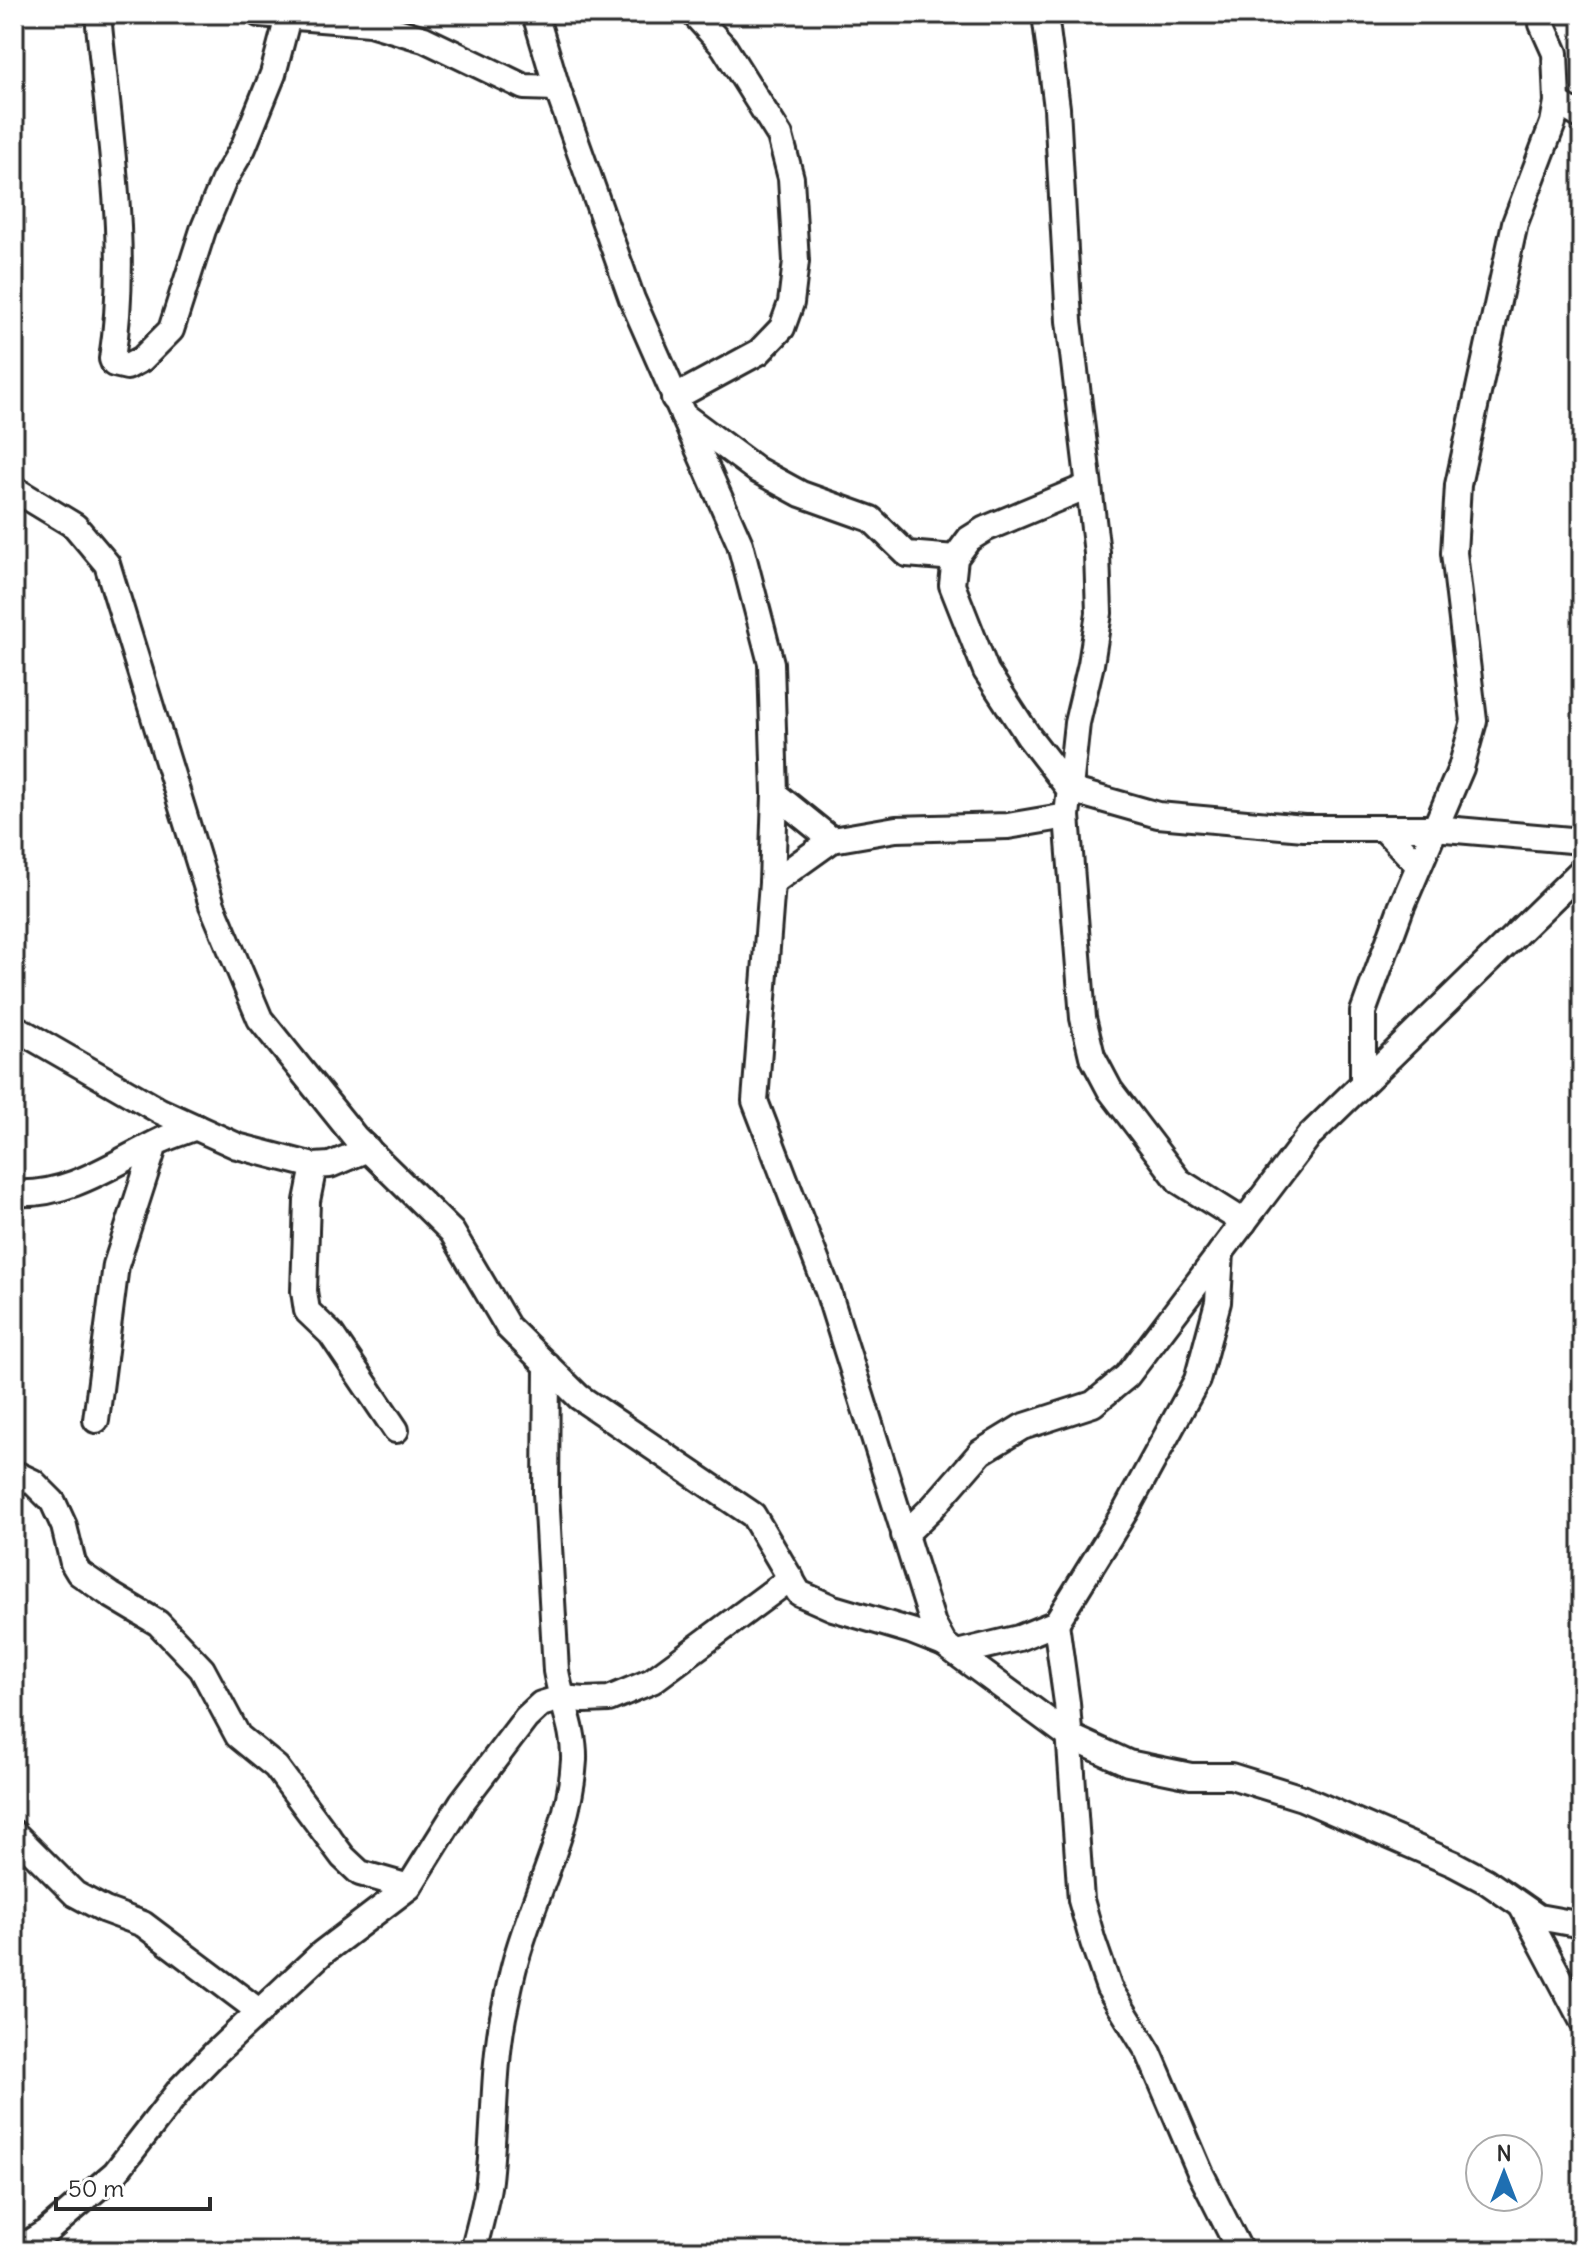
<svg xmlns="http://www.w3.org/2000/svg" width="1596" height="2265" font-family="Delius,sans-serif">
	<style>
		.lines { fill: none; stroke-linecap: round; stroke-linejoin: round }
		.minor-casing { stroke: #2b2b2b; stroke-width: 30 }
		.minor { stroke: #fff; stroke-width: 24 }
	</style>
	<rect width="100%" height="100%" fill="#fff"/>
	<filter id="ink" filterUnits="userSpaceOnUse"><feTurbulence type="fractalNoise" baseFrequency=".0125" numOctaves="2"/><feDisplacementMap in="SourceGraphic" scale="16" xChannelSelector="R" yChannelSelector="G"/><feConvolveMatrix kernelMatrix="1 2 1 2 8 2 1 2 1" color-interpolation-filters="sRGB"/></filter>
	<g filter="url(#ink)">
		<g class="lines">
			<!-- minor casing -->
			<g class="minor-casing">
				<g id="minor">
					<path d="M98,14C108,128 130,245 112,359L114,364L127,367L142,359L171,330L203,230L224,180L243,148L273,74L288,17"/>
					<path d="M259,14L370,23L424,39L524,87L557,88"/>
					<path d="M535,14L557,88L632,299L740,544L771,663L775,794L772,883L755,1101L828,1291L933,1624L944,1644L1069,1736L1128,1763L1191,1776H1231L1302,1798L1454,1864L1486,1881L1538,1917L1582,1925"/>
					<path d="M1045,14L1057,108L1069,321L1097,553L1099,613L1091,664L1077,723L1067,816L1083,1018L1092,1056L1110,1090L1179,1181L1244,1222"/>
					<path d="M1557,102L1582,117"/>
					<path d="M674,398L759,352L782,328L791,303L796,261L791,178L780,136L724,47L694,14"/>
					<path d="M683,415L757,470L801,494L871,519L907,554L955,558"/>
					<path d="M1088,486L985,529L969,539L955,558L952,585L986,671L1029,737L1070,790L1158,815L1304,828H1434L1582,841"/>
					<path d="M14,489L75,526L107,564L212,905L260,1019L355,1137L452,1232L508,1327L579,1397L753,1515L799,1593L833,1608L911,1631L944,1644"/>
					<path d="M775,794L832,840"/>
					<path d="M1383,828L1418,865"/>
					<path d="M772,883L832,840L896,829L1008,826L1067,816"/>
					<path d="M14,1027L160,1111L237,1146L314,1166L330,1165L368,1149"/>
					<path d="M1363,1083V1012L1401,908L1461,768L1474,721L1454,553L1458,485L1515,223L1553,123L1557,102L1555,53L1542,24V14"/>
					<path d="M314,1166L307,1201L304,1291L307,1311L331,1334L396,1430"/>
					<path d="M14,1193C69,1197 114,1163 160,1141C172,1135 184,1132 196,1127"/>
					<path d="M96,1420L116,1265L155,1144"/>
					<path d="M14,1473L33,1482L53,1502L64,1526L73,1563L79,1573L111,1595L158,1623L202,1669L238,1736L276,1767L343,1857L360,1873L409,1887"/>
					<path d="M904,1535L933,1507L981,1452L1022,1427L1093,1404L1127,1376L1309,1136L1582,870"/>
					<path d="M1056,1623L1067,1703L1081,1900L1093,1942L1109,1988L1149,2053L1200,2172L1240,2251"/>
					<path d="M957,1653L1019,1638L1056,1623L1126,1510L1197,1380L1218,1302L1221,1252"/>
					<path d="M14,1833L75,1894L105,1910L143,1924L260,2012"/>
					<path d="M1522,1907L1582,2020"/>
					<path d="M16,2251L46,2232L115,2173L181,2088L215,2053L322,1953L409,1887L462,1802L526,1718L541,1704L561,1698L585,1700L609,1699L652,1681L791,1578"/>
					<path d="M473,2251C479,2228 486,2204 489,2180C495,2125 493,2071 503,2017C507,1999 510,1981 515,1963C533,1895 570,1832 574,1760C575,1730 561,1701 556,1671L546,1493L547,1365"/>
				</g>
			</g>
			<!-- minor -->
			<use href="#minor" class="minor"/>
		</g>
	</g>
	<!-- margin -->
	<rect width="1596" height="2265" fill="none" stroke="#fff" stroke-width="48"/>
	<rect x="24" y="24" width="1548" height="2217" fill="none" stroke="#2b2b2b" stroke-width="3" filter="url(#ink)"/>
	<!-- north arrow -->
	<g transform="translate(1504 2173)"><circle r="38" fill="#ffffff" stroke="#aaaaaa" stroke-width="2"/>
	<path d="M0-6L14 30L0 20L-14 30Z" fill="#1f6fb2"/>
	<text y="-12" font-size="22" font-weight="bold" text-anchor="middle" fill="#2b2b2b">N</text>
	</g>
	<!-- scale -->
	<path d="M56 2197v12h154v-12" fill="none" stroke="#2b2b2b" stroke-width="4"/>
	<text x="68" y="2197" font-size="24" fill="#2b2b2b" stroke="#ffffff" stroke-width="6" paint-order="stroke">50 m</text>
</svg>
